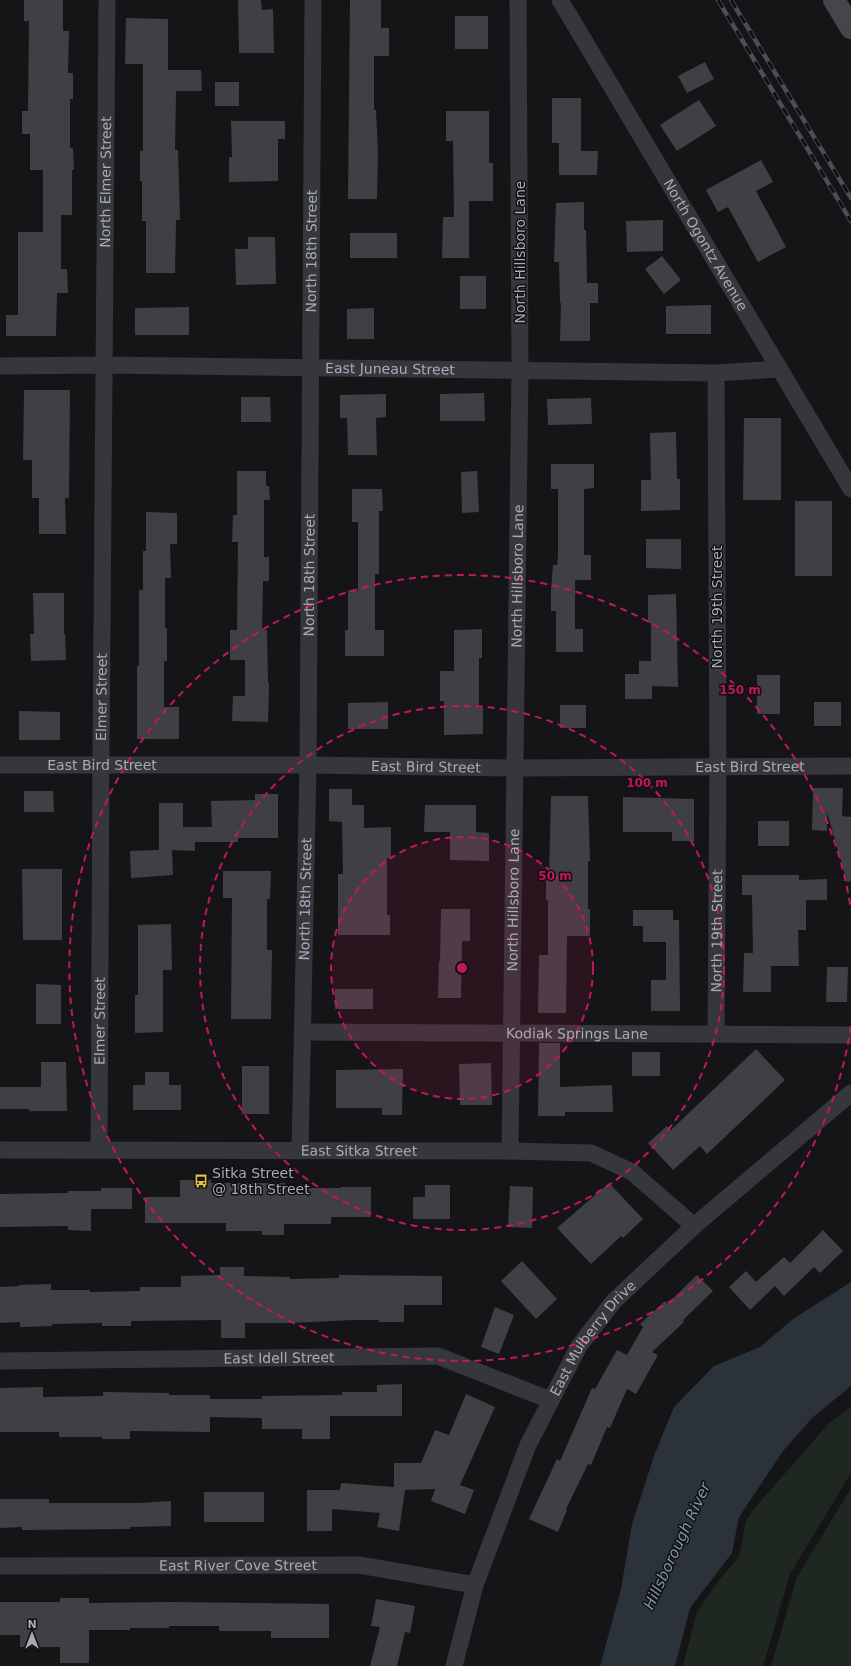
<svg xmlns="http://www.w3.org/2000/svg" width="851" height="1666" font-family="'DejaVu Sans',sans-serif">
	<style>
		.green { fill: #1f2721 }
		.water { fill: #2c323a }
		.building { fill: #404044 }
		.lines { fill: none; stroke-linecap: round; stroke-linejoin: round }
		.street { stroke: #36373c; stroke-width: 17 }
		.secondary { stroke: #45454b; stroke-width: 22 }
		.rail-casing { stroke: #4d4e54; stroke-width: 4.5 }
		.rail { stroke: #101012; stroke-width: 3; stroke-dasharray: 9; stroke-linecap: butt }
		.ring { fill: none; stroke: #c2185b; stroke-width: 2; stroke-dasharray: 7 5 }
		.labels { text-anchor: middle; stroke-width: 3; stroke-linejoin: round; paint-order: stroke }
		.street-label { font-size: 14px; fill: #a8abb6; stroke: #101012 }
		.poi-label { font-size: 14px; fill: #a8abb6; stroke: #101012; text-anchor: start }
		.water-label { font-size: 15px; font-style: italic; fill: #8194af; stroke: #101012 }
		.centre { fill: #c2185b; stroke: #101012; stroke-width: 2 }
		.ring-label { font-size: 12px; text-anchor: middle; font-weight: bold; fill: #c2185b; stroke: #101012; stroke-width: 3; stroke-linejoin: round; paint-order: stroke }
	</style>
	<rect width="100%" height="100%" fill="#151517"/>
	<!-- green -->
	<g class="green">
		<path d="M851,1407V1473L790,1574L763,1666H683L697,1612L719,1580L739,1557L746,1521L753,1510L828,1424Z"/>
		<path d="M851,1488V1666H771L797,1577Z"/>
	</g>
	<!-- water -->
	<path class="water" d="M851,1282V1386L812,1418L783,1451L739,1517L732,1553L690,1608L675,1666H600L621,1589L632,1524L654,1456L674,1407L714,1366L760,1347L793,1319Z"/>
	<!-- building -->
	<g class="building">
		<path d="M24,0H63V31H69L68,73H73V99H70V148H73L74,170H72V215H61V269H67L68,293H57L56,336H6V315H18V232H43V170H30V134H22V111H28L29,21H24Z"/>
		<path d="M238,0H261L262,10L273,9L274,53H239Z"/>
		<path d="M350,0H381V28H389V56H374V110H376L378,153L377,199H348Z"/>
		<rect x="455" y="16" width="33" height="33"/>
		<path d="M126,18L168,19V70H201L202,91H176L175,150H178L180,220H176L175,273H146V221H142V181H140V151H143V64H125Z"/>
		<path d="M705,62L714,79L687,93L678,76Z"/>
		<rect x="215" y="82" width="24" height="24"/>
		<path d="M552,98H581V151H598L597,175H559V143H552Z"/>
		<path d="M699,100L716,126L677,151L660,125Z"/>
		<path d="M446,111H489V163H493V201H469V258H442L443,217H454L453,141H446Z"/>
		<path d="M231,121H285V139H278V181L229,182V157H232Z"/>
		<path d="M761,160L773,182L756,191L786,247L758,262L728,207L718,212L706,190Z"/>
		<path d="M584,202V230H586L587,283H598V303H590V341H560L561,303H560L559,262H554L556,203Z"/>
		<path d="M663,220V251L627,252L626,221Z"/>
		<rect x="350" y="233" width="47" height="25"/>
		<path d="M248,237H275L276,284L236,285L235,249H248Z"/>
		<path d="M662,256L681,280L664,294L645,269Z"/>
		<rect x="460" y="276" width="26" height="33"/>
		<path d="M711,305V334H666V306Z"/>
		<path d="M189,307V335H135V308Z"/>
		<path d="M374,308V339H347V309Z"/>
		<path d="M24,390H70L69,498H65L66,534H39V498H32V460H23Z"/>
		<path d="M484,393L485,421H440V394Z"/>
		<path d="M386,394V417L376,418L377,455H348L347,418H340V395Z"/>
		<path d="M241,397H270L271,422H241Z"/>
		<path d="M591,398L592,424L548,425L547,399Z"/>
		<path d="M744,418H781V500H743Z"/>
		<path d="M676,432L677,479H680V510L641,511V480H651L650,433Z"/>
		<path d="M551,464H594V488L584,489V555H591V580H575V629H583V652H556V611H551V590L553,565H557L558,555V489H551Z"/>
		<path d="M237,471H266V486H269L270,500H264V557H269V581H263L262,630H267L268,683H269L268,722L232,721L233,696H245V660H230V630H237L238,542H232L233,515H237Z"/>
		<path d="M477,471L479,512L462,513L461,472Z"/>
		<path d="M352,489H382L383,511H379V574H375V630H384V656H345V630H348V590L358,591V522H352Z"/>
		<rect x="795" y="501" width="37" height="75"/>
		<path d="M146,512L177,513V544H170L171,578H165V628H167V661H164V707H179V739H137V666H139V590H143V551H146Z"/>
		<path d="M646,539H681V569L646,568Z"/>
		<path d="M33,593H64V634H65L66,660L31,661L30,634H34Z"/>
		<path d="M676,594L678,687L652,686V699H625V674H639V661H651V623H648V595Z"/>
		<path d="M482,629V658H479V708H483V734L444,735V701H440V671H454V630Z"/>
		<rect x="757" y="675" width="23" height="39"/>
		<path d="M388,702V729H348V703Z"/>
		<rect x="814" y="702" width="27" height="24"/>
		<rect x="560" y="705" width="26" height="23"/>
		<path d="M19,711L60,712V740H19Z"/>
		<path d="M813,788H843L842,816L851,817V881L847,882L827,812V831L812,830Z"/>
		<path d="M329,789H352V805H364V828L391,827V858H387V915H390V935H338V874H343L342,822L329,821Z"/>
		<path d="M24,791H53L54,812H24Z"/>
		<path d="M255,794H278V838H238V842H195V851L172,850L173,875L131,878L130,851L159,850V803H183V827H212L211,801L255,800Z"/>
		<path d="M551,796H588L590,861H588V909H590V936H567L566,1013H538L539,955H548V900H546V876H549Z"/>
		<path d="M623,797L694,799V841H672V832H623Z"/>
		<path d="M425,805H476V832L489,833V861L450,860V832H424Z"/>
		<rect x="758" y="821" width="31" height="25"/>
		<path d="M22,869H62V940H23Z"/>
		<path d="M223,871H271L270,899H267V950H272L271,1019H231L232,898H223Z"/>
		<path d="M742,875H799V880L827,879V900H806V930H798L799,966H771V992H743L744,953H753L752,895H742Z"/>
		<path d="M441,909H470V941H462L461,998H438L439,961H440Z"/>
		<path d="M633,910H673V920H679L680,1011H651V980H666V942H643V926H633Z"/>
		<path d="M171,924L172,970H163V1032L135,1033V995H138V925Z"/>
		<path d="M827,967H848L847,1002H826Z"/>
		<path d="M36,984L61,985V1024H36Z"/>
		<rect x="335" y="989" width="38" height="20"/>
		<path d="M539,1043H560V1087L612,1085L613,1112H565V1116H538Z"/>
		<path d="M756,1049L785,1080L707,1154L700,1146L673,1170L648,1143L667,1126L671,1130Z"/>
		<rect x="632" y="1052" width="28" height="24"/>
		<path d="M41,1062H66L67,1111H29V1109H0V1087H41Z"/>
		<path d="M491,1063L492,1105H460L459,1064Z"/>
		<rect x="242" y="1066" width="27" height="48"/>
		<path d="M403,1069L402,1115H382V1108H336V1070Z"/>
		<path d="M145,1072H169V1085H181V1110H133V1085H145Z"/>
		<path d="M180,1180H211V1183H285V1188H341V1187H371V1217H331V1224H284V1235H262V1231H226V1223H145V1197H180Z"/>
		<path d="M609,1183L643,1219L623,1238L621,1236L591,1264L557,1228Z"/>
		<path d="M425,1185H450V1219H413V1197H425Z"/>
		<path d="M510,1186L533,1187L532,1228L508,1227Z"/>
		<path d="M101,1188H132V1209H91V1231L68,1230V1226L0,1227V1194L68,1193V1191H101Z"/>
		<path d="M823,1230L843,1251L820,1273L814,1267L784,1296L775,1286L750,1310L729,1287L746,1271L756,1282L784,1257L790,1263Z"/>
		<path d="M522,1261L557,1299L536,1319L501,1281Z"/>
		<path d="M220,1267H244V1276L290,1277V1279L339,1278V1275L442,1276V1305H404V1322H379V1320H353L291,1323H245V1338H221V1320L131,1321V1326H102V1323L52,1324V1326L20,1327V1322L0,1323V1287L19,1286V1285L51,1284V1290H90V1292L140,1291V1287H181V1276L220,1275Z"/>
		<path d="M697,1275L713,1291L683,1320L684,1322L652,1352L658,1355L636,1394L627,1389L610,1428L607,1427L591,1465L588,1464L566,1509L567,1510L558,1532L529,1519L557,1459L560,1461L592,1388L595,1389L617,1350L627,1355L643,1327L640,1324L665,1301L667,1304Z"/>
		<path d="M495,1307L514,1315L499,1354L481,1347Z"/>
		<path d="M402,1384V1416H330V1439H302V1429H262V1418L210,1417V1432L130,1431V1439H102V1437H59V1432H0V1388L43,1387V1397L103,1396V1392L169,1393V1395H210V1399H262V1396L342,1395V1392H377V1385Z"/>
		<path d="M466,1394L495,1407L460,1485L474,1490L465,1514L431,1501L435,1489L405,1490L399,1531L377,1527L380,1513L332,1509V1531H307V1490H340L341,1483L394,1487V1463H421L435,1430L449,1435Z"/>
		<rect x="204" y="1492" width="60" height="30"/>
		<path d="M0,1499H49V1503H139L171,1501V1526L130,1527V1529L22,1530V1527L0,1528Z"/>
		<path d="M60,1598H89V1603L169,1602L329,1604V1638H271V1631H219V1626H169V1628H130V1630H89V1663H60V1647H20V1635H0V1602H60Z"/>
		<path d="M376,1599L415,1606L410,1633L405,1632L397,1666H370L380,1627L371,1626Z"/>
	</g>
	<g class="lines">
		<!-- street -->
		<g class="street">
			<path id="s1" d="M560,0L851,489"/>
			<path id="s2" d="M0,366L104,365L716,373L779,369"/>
			<path id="s3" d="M0,765H308L515,768L851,766"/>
			<path id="s4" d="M303,1032L851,1035"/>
			<path id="s5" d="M716,1033L718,767L716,373"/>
			<path id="s6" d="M99,1149L101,754L107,0"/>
			<path id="s7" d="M0,1150L510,1151L591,1153L632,1172L694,1226"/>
			<path id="s8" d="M300,1151L308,765L313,0"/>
			<path id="s9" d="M510,1151L520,370L518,0"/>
			<path id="s10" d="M0,1361L438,1356L550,1400"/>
			<path id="s11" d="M0,1566L359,1565L475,1585"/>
			<path id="s12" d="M454,1666L475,1585L528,1445L579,1346L614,1301L694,1226L851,1093"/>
		</g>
		<!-- secondary -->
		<path class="secondary" d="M834,0L851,28"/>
		<!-- rail casing -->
		<g class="rail-casing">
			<g id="rail">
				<path d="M718,0L851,221"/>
				<path d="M731,0L851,198"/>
			</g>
		</g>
		<!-- rail -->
		<use href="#rail" class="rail"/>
	</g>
	<!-- distance rings -->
	<circle cx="462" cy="968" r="131" fill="#c2185b" fill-opacity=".12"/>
	<g class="ring">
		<circle cx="462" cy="968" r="131"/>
		<circle cx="462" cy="968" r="262"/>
		<path d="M851 1026A393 393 0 1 1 851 910"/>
	</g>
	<!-- icons -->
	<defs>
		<g id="bus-bare" transform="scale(1.08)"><path d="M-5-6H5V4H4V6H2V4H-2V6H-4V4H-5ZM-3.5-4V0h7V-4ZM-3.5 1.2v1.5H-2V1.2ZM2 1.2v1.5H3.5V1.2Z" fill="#e7c23d" stroke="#101012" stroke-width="2.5" paint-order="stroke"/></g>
	</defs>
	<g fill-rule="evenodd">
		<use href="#bus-bare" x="201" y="1181"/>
	</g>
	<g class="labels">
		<!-- street labels -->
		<g class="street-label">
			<text dy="5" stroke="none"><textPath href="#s6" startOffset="967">North Elmer Street</textPath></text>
			<text dy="5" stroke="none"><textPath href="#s1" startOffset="285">North Ogontz Avenue</textPath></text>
			<text dy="5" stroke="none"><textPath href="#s8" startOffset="900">North 18th Street</textPath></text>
			<text transform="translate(520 252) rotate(-90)" y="5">North Hillsboro Lane</text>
			<text dy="5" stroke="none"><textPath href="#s2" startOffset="390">East Juneau Street</textPath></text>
			<text dy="5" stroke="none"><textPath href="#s8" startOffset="576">North 18th Street</textPath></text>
			<text dy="5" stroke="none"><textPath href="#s9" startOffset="575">North Hillsboro Lane</textPath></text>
			<text transform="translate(717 607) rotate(-90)" y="5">North 19th Street</text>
			<text dy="5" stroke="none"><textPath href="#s6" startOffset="452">Elmer Street</textPath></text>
			<text dy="5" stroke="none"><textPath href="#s3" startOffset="102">East Bird Street</textPath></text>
			<text dy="5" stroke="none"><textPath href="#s3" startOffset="426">East Bird Street</textPath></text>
			<text dy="5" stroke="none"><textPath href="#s3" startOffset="750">East Bird Street</textPath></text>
			<text dy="5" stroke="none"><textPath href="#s8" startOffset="252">North 18th Street</textPath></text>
			<text dy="5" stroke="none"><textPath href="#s9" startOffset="251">North Hillsboro Lane</textPath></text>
			<text dy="5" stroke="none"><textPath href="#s5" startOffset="102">North 19th Street</textPath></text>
			<text dy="5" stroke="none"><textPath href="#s6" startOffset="128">Elmer Street</textPath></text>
			<text dy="5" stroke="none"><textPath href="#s4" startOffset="274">Kodiak Springs Lane</textPath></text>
			<text dy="5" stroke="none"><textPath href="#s7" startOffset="359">East Sitka Street</textPath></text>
			<text dy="5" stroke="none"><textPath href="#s12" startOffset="359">East Mulberry Drive</textPath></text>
			<text dy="5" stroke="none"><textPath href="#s10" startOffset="279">East Idell Street</textPath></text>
			<text dy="5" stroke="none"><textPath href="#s11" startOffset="238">East River Cove Street</textPath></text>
		</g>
		<!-- poi labels -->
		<g class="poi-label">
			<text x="212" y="1178">Sitka Street<tspan x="212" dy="16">@ 18th Street</tspan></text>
		</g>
		<!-- water labels -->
		<g class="water-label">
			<text transform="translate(677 1546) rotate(-65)" y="5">Hillsborough River</text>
		</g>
	</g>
	<circle cx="462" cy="968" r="6" class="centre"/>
	<g class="ring-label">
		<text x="740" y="694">150 m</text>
		<text x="647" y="787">100 m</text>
		<text x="555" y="880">50 m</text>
	</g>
	<!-- north arrow -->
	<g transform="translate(32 1634)" stroke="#101012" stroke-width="3" paint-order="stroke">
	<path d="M0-3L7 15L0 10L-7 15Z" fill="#a8abb6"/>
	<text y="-6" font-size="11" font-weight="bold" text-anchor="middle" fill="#a8abb6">N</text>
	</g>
</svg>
